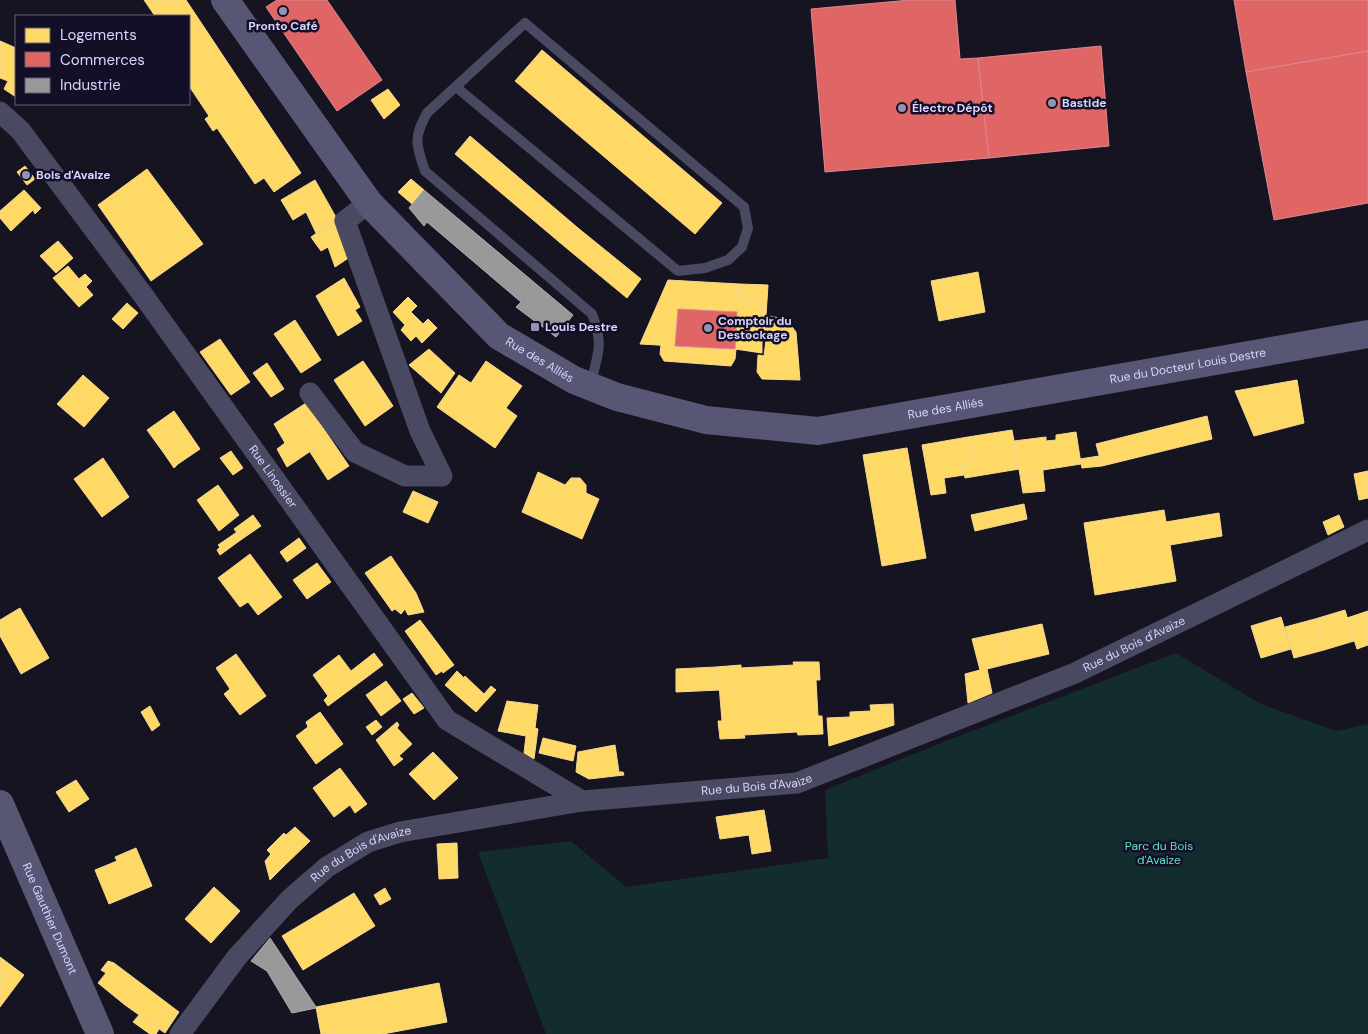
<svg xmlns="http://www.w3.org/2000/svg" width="1368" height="1034" font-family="'DM Sans',sans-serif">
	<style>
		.green { fill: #132c2d }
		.homes { fill: #ffd966; stroke: #f4d894 }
		.shops { fill: #e06666; stroke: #de8794 }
		.industry { fill: #999; stroke: #acabb8 }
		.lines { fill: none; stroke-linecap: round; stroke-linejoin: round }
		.lane { stroke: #4a4962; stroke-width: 10 }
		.street { stroke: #4a4962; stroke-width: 21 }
		.secondary { stroke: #575674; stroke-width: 28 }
		.poi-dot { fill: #9591b1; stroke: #130f26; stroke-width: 2 }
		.labels { text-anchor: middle; stroke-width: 5; stroke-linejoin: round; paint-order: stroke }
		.poi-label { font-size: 12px; font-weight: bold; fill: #d9d4ff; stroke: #130f26; text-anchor: start }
		.street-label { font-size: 12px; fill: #d9d4ff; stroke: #130f26 }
		.park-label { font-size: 12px; fill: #5fe0c0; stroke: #130f26 }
	</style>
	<rect width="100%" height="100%" fill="#161421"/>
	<!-- green -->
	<path class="green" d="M1176,653L1261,704L1336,731L1368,724V1034H546L478,852L571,841L626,887L828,858L825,790L946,741Z"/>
	<!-- homes -->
	<g class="homes">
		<path d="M144,0H186L301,173L274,192L264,178L255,184L217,128L213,131L205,119L209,116L189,86V16H155Z"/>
		<path d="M0,41L16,48V97L4,89L8,81L0,78Z"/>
		<path d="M542,50L722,203L695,234L515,81Z"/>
		<path d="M388,89L400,105L384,119L371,100Z"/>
		<path d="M470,136L578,228L564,246L455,154Z"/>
		<path d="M25,166L35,179L27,185L17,172Z"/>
		<path d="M147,169L203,244L151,281L98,205Z"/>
		<path d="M411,179L424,190L412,204L398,192Z"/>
		<path d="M315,180L337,219L316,233L306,212L293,220L281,200Z"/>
		<path d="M24,190L41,208L35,214L33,210L11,231L0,218V211Z"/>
		<path d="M337,219L338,224L313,240L311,237Z"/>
		<path d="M338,224L350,257L335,267L328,247L321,251L313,240Z"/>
		<path d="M578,228L641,279L627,298L564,246Z"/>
		<path d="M58,241L73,258L56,273L40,256Z"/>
		<path d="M68,266L79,279L85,274L92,281L86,287L93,295L79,307L53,278Z"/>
		<path d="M978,272L985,312L939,321L931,281Z"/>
		<path d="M344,278L360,307L355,310L362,321L338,336L316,296Z"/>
		<path d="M668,280L739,284L737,312L678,309L675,346L640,344Z"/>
		<path d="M739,284L768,285L766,316L762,315L763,300L738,298Z"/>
		<path d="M408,297L417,306L411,312L423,324L428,319L437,328L422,343L416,336L411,341L401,330L405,325L393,312Z"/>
		<path d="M738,298L763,300L762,315L786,319L796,332L800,380L762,379L757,372L758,355L764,356L766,340H762V353L735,349Z"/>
		<path d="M127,303L138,313L123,329L112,319Z"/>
		<path d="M295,320L321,360L301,373L274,334Z"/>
		<path d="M220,339L250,382L231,395L200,352Z"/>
		<path d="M661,345L736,349L735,359L731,366L664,361L660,354Z"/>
		<path d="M429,349L455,373L441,393L409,365Z"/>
		<path d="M363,361L378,383L373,386L389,409L365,426L334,380Z"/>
		<path d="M486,361L522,386L506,408L517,416L495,448L437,407L459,375L471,383Z"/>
		<path d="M267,363L284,389L271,397L253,373Z"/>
		<path d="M83,375L109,398L84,427L57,404Z"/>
		<path d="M1297,380L1304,423L1254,436L1235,391Z"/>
		<path d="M378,383L393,406L389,409L373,386Z"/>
		<path d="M306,403L330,438L287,467L277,449L285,443L274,424Z"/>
		<path d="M174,411L200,449L178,464L168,449L163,452L147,430Z"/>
		<path d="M1207,416L1212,439L1102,466L1096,444Z"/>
		<path d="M1012,430L1019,469L965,478L962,465L974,463L968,437Z"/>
		<path d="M1076,432L1081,464L1043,470V473L1020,475L1014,441L1046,437V441L1056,440V435Z"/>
		<path d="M968,437L974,463L962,465L964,475L944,478L946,493L931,495L922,445Z"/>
		<path d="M330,438L349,466L328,480L310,452Z"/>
		<path d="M907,448L926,558L882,566L863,455Z"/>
		<path d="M168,449L178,464L174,468L163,452Z"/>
		<path d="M231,451L243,468L233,475L220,458Z"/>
		<path d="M1099,456L1102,466L1082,468L1080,459Z"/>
		<path d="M103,458L129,497L102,517L74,479Z"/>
		<path d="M1368,471V498L1359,500L1354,474Z"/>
		<path d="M538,472L565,485L571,478H580L586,485V493L599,499L582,539L522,512Z"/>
		<path d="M1043,473L1045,491L1023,493L1020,475Z"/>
		<path d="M218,485L239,515L219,531L197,500Z"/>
		<path d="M413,491L438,502L428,523L403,512Z"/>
		<path d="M1024,504L1027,519L975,531L971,515Z"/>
		<path d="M1164,510L1166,522L1219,513L1222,536L1170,545L1176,581L1095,595L1084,523Z"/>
		<path d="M253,515L261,526L242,539L234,529Z"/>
		<path d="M1339,515L1344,527L1328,535L1323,522Z"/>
		<path d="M237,532L242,539L220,555L217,550L220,547L218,545Z"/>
		<path d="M299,538L306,548L287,562L280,552Z"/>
		<path d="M250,554L282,597L258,615L248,602L240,607L218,578Z"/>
		<path d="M391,556L416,593L424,612L408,615L405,609L401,614L395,609L392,611L365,573Z"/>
		<path d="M317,563L331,582L307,599L293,580Z"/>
		<path d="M20,608L49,658L21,674L0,636V620Z"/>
		<path d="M1345,610L1354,641L1324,650L1315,619Z"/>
		<path d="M1368,611V645L1357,649L1347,618Z"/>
		<path d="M1281,617L1291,649L1261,658L1251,626Z"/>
		<path d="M1315,619L1324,650L1294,658L1285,627Z"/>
		<path d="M420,620L454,665L443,673L442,671L436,675L405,631Z"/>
		<path d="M1042,624L1049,654L1007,664L1000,633Z"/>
		<path d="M1000,633L1007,664L987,669L992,693L968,703L965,674L980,670L972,639Z"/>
		<path d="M374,653L383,665L328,706L324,700L328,696L313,675L339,655L351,671Z"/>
		<path d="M236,654L266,696L240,715L224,694L230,689L216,668Z"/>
		<path d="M793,662H819L820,680H816L818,716H822L823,734L798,735L797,732L744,735L745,738L720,739L718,721H722L719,685H716V667L741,665V668L794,665Z"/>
		<path d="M716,667V685H719L720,690L676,692V669Z"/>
		<path d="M457,671L464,678L465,676L484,694L491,686L496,690L476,712L445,685Z"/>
		<path d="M386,681L401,701L381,716L366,695Z"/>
		<path d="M412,693L424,708L414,714L403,699Z"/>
		<path d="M507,701L538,705L535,728L538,729L534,759L524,753L526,736L498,731Z"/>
		<path d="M893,704L894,725L829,746L827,718L850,717V712L871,711L870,705Z"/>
		<path d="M150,706L160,725L152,731L141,712Z"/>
		<path d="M320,712L343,744L316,764L296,736L308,727L306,722Z"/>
		<path d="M376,720L382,727L372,735L366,727Z"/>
		<path d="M397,722L399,725L397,728L412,744L399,756L403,759L394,766L376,740Z"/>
		<path d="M543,738L576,746L573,761L539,753Z"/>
		<path d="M615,745L619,772H623L624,775L589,779L576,772L578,752Z"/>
		<path d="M433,752L458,778L434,800L409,774Z"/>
		<path d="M340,768L367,804L355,813L350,805L334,817L313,788Z"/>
		<path d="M76,780L89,799L69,812L56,792Z"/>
		<path d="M764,810L771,851L752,854L749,835L720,839L716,817Z"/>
		<path d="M295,827L310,841L283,867L267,850L284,833L286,835Z"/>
		<path d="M457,843L458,878L439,879L437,844Z"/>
		<path d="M136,848L152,886L109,904L95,870L117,861L115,857Z"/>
		<path d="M271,854L283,867L270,880L265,861Z"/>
		<path d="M214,887L240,911L211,943L185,919Z"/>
		<path d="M385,888L391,899L380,905L374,895Z"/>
		<path d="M354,893L375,926L303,970L282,936Z"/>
		<path d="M0,957L24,975L0,1007Z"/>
		<path d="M108,961L114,963L179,1012L165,1033L125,1005L98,983L106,973L101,970Z"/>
		<path d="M439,983L447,1022L383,1034H321L316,1007Z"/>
		<path d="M139,1015L159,1029L156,1034H150L133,1022Z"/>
	</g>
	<!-- shops -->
	<g class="shops">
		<path d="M277,0H327L382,80L337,111L266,7Z"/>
		<path d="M910,0H955L960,59L978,58L989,158L825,172L811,9Z"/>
		<path d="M1234,0H1368V51L1246,72Z"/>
		<path d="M1101,46L1109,146L989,158L978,58Z"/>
		<path d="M1368,51V203L1274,220L1246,72Z"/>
		<path d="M678,309L737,312L735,349L675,346Z"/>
	</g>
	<!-- industry -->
	<g class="industry">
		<path d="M424,190L573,315L556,337L516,307L521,302L427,222L424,226L409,208Z"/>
		<path d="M270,938L316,1007V1008L292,1013L267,971L251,961Z"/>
	</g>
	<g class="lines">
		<!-- lane -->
		<path class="lane" d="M456,87L678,271L705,268L728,260L742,247L748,228L744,207L525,23L427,113C413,138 416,145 425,171L592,314C604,344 598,355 590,385"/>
		<!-- street -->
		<g class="street">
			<path id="s1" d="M0,112L20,130L143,295L447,720L582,801"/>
			<path d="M310,393L355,452L405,476H442L420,431L345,221L369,203"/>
			<path id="s2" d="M180,1034L237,957L290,899L327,867L368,842L400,832L582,801L797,783L1075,673L1368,530"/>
		</g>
		<!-- secondary -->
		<g class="secondary">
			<path id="s3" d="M225,0L369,203L499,336L574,380L617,397L706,420L818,431L1368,334"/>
			<path id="s4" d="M0,804L100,1034"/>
		</g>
	</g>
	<!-- markers -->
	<g class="poi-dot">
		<circle cx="283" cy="11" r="5"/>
		<circle cx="1052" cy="103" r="5"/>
		<circle cx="902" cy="108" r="5"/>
		<circle cx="26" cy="175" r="5"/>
		<rect x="530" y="322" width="10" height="10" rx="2.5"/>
		<circle cx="708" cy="328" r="5"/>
	</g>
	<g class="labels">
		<!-- poi labels -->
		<g class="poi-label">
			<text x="283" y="30" text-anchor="middle">Pronto Café</text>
			<text x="1062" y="107">Bastide</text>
			<text x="912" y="112">Électro Dépôt</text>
			<text x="36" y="179">Bois d'Avaize</text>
			<text x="718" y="325">Comptoir du<tspan x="718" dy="14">Destockage</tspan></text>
			<text x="545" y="331">Louis Destre</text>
		</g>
		<!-- street labels -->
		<g class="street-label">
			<text dy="4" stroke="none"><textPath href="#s3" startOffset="482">Rue des Alliés</textPath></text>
			<text dy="4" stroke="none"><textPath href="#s3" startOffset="1148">Rue du Docteur Louis Destre</textPath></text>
			<text dy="4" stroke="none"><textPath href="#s3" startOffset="902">Rue des Alliés</textPath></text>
			<text dy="4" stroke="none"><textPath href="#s1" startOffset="456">Rue Linossier</textPath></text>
			<text dy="4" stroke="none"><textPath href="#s2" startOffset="1070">Rue du Bois d'Avaize</textPath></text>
			<text dy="4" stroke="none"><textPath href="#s2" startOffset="665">Rue du Bois d'Avaize</textPath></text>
			<text dy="4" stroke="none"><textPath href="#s2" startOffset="260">Rue du Bois d'Avaize</textPath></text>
			<text dy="4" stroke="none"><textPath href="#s4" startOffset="125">Rue Gauthier Dumont</textPath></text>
		</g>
		<!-- park labels -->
		<g class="park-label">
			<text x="1159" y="850">Parc du Bois<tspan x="1159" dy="14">d'Avaize</tspan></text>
		</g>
	</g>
	<!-- legend -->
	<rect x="15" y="15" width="175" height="90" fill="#130f26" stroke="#625e7d"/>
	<rect x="25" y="28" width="25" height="15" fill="#ffd966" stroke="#625e7d"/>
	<text x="60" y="40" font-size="15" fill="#d9d4ff">Logements</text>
	<rect x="25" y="52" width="25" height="15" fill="#e06666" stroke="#625e7d"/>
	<text x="60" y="65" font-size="15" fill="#d9d4ff">Commerces</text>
	<rect x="25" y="78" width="25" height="15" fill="#999999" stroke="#625e7d"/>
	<text x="60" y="90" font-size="15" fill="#d9d4ff">Industrie</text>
</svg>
